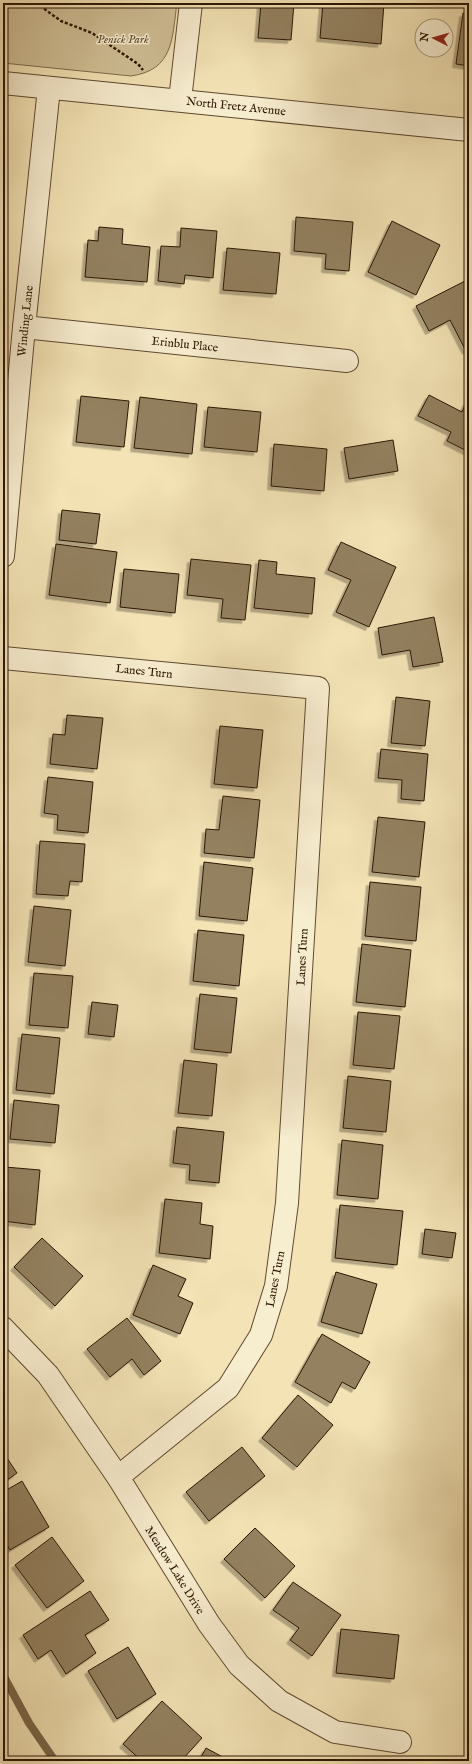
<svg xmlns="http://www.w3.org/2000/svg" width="472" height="1764" font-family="'IM FELL English',serif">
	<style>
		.green { fill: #d1c097; stroke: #7e6b4d }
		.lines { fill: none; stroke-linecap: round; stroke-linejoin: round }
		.stream { stroke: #7b6749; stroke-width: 8 }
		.building { fill: #938160; stroke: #2c1603; filter: url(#shadow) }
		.minor-casing { stroke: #5e4930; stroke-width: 24 }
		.path { stroke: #2c1603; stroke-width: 2.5; stroke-dasharray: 3 2; stroke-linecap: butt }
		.minor { stroke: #f7edcf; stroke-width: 22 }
		.labels { text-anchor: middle; stroke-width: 3; stroke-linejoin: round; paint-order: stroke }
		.park-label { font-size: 12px; font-style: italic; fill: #5e492f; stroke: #f7edcf }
		.street-label { font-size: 12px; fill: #2c1603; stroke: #f7edcf }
	</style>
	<defs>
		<filter id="shadow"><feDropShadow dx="-3.5" dy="3.5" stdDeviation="0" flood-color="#0004"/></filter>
	</defs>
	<rect width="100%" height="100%" fill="#f3e3b5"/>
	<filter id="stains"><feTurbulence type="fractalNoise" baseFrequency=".005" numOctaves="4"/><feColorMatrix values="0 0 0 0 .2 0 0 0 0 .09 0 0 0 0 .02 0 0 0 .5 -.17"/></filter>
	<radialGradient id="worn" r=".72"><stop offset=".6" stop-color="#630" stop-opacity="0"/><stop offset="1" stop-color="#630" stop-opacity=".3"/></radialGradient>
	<!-- green -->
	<path class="green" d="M3,3H177C172,38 174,70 131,76L3,63Z"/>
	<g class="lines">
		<!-- stream -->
		<path class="stream" d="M3,1675L29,1723L55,1761"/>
	</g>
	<!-- building -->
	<g class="building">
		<path d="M261,3H294L291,40L258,38Z"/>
		<path d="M323,3H384L381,44L320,38Z"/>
		<path d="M463,13L469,14V66L456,64Z"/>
		<path d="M296,217L353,222L349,271L325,269L326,254L294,251Z"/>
		<path d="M392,221L440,245L416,295L368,272Z"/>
		<path d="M99,227L123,229L122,244L150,247L147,282L85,277L88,240L98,241Z"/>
		<path d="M181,228L217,231L213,278L185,275L184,284L158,281L161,246L180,247Z"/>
		<path d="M227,248L280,253L276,294L223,290Z"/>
		<path d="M465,281L469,288V349L466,351L450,320L429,331L416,306Z"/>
		<path d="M429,395L462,412L467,401L469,402V452L447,441L451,432L418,416Z"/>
		<path d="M81,396L129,401L124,447L76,442Z"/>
		<path d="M140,397L197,404L192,454L134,448Z"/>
		<path d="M208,407L261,412L257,452L204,447Z"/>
		<path d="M393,440L398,471L349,479L344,448Z"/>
		<path d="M274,444L327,449L324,491L271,486Z"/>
		<path d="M62,510L100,514L96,544L59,540Z"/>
		<path d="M341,542L396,567L369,627L336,612L351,580L328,570Z"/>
		<path d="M56,544L117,552L110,603L49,595Z"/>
		<path d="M191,559L251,565L245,620L221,618L223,599L187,595Z"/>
		<path d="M259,560L277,562L276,574L315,578L312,614L254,608Z"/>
		<path d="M124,569L179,574L175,613L120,607Z"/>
		<path d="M434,617L443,662L413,667L410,650L382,655L378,628Z"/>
		<path d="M396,697L430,701L425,746L391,743Z"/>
		<path d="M67,715L103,718L97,769L50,764L53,734L65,735Z"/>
		<path d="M220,726L263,730L257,788L214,784Z"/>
		<path d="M381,749L428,754L424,801L401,799L402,780L378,778Z"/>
		<path d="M48,777L93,782L88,833L57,830L58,815L44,813Z"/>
		<path d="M223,796L260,800L254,858L204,853L206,829L219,830Z"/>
		<path d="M378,817L425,822L419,877L372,872Z"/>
		<path d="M40,841L85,844L82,882L70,881L68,896L36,894Z"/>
		<path d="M204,862L253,868L247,921L199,916Z"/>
		<path d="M370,882L421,887L416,941L365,936Z"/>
		<path d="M34,906L71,910L65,966L28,962Z"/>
		<path d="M198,930L244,935L239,986L193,981Z"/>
		<path d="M362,944L411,950L405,1007L356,1002Z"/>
		<path d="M34,973L73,976L68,1028L29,1025Z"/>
		<path d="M200,994L237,998L231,1053L194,1049Z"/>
		<path d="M92,1002L118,1005L114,1037L88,1034Z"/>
		<path d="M358,1012L400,1016L394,1069L353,1065Z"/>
		<path d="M22,1034L60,1038L54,1094L16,1090Z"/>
		<path d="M184,1060L217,1064L212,1116L178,1113Z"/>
		<path d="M348,1076L391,1081L386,1132L343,1128Z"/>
		<path d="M14,1100L59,1105L55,1143L10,1139Z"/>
		<path d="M177,1127L224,1132L219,1183L189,1180L190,1165L173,1163Z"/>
		<path d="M342,1140L383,1145L378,1199L337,1195Z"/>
		<path d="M5,1167L40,1170L35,1225L3,1221Z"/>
		<path d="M165,1199L202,1203L200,1224L213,1226L210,1259L159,1253Z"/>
		<path d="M340,1205L403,1211L397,1265L335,1258Z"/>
		<path d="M425,1229L456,1233L452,1258L422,1254Z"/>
		<path d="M42,1238L83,1276L55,1306L14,1267Z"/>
		<path d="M153,1265L186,1279L178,1296L193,1303L180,1334L133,1315Z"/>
		<path d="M336,1272L377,1284L362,1334L321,1322Z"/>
		<path d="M127,1318L161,1361L144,1375L132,1359L110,1377L87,1349Z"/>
		<path d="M322,1334L370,1362L355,1389L342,1382L331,1403L295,1382Z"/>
		<path d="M298,1395L333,1425L297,1467L262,1438Z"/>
		<path d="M242,1447L265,1476L209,1521L186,1492Z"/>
		<path d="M3,1452L17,1473L3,1483Z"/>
		<path d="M22,1481L49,1527L10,1550L3,1538V1492Z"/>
		<path d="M255,1528L295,1566L265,1598L224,1559Z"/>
		<path d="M52,1537L84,1581L47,1608L15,1565Z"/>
		<path d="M293,1582L341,1615L312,1656L290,1640L299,1628L273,1610Z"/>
		<path d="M90,1591L109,1620L85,1635L96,1653L66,1674L51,1650L38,1659L23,1635Z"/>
		<path d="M341,1629L399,1635L394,1679L336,1673Z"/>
		<path d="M128,1647L156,1694L117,1719L88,1671Z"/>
		<path d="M162,1701L202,1738L181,1761H142L123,1744Z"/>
		<path d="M206,1748L230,1761H199Z"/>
	</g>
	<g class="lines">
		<!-- minor casing -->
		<g class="minor-casing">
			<g id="minor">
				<path d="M3,83L469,130"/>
				<path d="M180,100L191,3"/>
				<path d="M24,327L347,361"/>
				<path d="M3,556L24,327L49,88"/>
				<path d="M3,658L318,688L287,1203L276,1286L261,1335L228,1388L118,1477"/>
				<path d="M3,1328L48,1375L118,1477L209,1624L239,1665L279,1701L335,1732L400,1742"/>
			</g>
		</g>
		<!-- path -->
		<path class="path" d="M36,3L61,21L92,33L138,64L143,70"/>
		<!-- minor -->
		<use href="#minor" class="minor"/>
	</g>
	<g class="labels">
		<!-- park labels -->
		<g class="park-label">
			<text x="123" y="43">Penick Park</text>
		</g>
		<!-- street labels -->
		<g class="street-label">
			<text transform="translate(236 106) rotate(6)" y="4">North Fretz Avenue</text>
			<text transform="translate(25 321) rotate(-84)" y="4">Winding Lane</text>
			<text transform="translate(185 344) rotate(6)" y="4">Erinblu Place</text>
			<text transform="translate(144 671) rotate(6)" y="4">Lanes Turn</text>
			<text transform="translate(302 957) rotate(-87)" y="4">Lanes Turn</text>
			<text transform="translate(275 1279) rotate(-79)" y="4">Lanes Turn</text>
			<text transform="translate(175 1570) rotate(58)" y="4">Meadow Lake Drive</text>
		</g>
	</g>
	<!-- margin -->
	<rect width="472" height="1764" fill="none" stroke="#f3e3b5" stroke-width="16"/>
	<rect x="4" y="4" width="464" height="1756" fill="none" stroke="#2c1603" stroke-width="2"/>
	<rect x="8" y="8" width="456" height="1748" fill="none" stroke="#2c1603"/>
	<!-- north arrow -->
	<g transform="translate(434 38) rotate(276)"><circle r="19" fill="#f7edcf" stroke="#a6977d"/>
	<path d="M0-3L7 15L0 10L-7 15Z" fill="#8f2418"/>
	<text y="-6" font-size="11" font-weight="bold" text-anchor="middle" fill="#2c1603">N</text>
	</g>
	<rect width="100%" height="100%" filter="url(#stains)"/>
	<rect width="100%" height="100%" fill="url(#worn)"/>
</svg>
